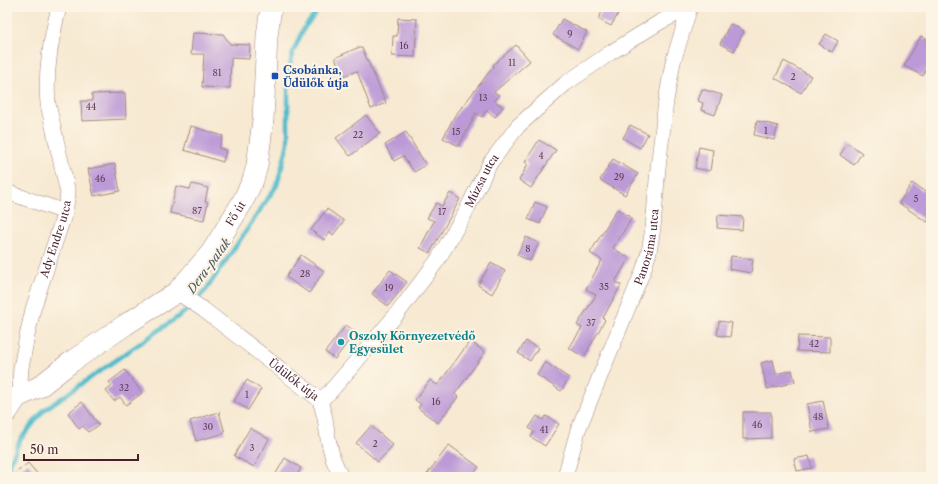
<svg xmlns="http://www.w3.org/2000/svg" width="938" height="484" font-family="'Libre Caslon Text',serif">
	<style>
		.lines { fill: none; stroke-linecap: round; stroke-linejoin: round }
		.stream { stroke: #50bbcc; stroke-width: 4.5 }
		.building { fill: #bc9ad7 }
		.street-casing { stroke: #a0847e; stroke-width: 16 }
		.secondary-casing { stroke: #a0847e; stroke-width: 22 }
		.street { stroke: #fff; stroke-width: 15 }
		.secondary { stroke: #fff; stroke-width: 21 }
		.transit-dot { fill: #1a4fb4; stroke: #fcf5e5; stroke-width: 1.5 }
		.culture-dot { fill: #0f9aa8; stroke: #fcf5e5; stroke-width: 1.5 }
		.labels { text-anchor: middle; stroke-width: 4; stroke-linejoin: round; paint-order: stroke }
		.number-label { font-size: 9px; fill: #663e56 }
		.transit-label { font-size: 11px; font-weight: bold; fill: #164399; stroke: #fcf5e5; text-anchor: start }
		.street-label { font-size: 11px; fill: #4a1f2b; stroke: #fcf5e5 }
		.culture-label { font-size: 11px; font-weight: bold; fill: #0d838f; stroke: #fcf5e5; text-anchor: start }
		.water-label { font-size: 12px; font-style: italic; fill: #4c5663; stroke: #fcf5e5 }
	</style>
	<rect width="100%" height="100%" fill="#fcf5e5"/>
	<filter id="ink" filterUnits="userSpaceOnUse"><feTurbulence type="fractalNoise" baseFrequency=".025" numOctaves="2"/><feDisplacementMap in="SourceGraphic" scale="8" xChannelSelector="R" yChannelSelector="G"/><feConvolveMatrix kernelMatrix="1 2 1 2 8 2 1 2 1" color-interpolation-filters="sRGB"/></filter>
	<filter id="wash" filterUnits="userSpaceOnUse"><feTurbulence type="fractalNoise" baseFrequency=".012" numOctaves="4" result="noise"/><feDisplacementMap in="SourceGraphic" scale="16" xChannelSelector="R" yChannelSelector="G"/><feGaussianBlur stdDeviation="0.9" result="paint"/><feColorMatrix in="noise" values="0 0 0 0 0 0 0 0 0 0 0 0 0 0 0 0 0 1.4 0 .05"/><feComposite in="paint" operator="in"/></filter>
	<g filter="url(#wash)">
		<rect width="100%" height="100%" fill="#f7e9d2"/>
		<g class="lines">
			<!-- stream -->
			<path class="stream" d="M7,470L20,440L44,410L185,312L206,290L246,231L277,185L288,143V76L293,52L304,28L321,7"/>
		</g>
		<g id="blocks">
			<!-- building -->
			<g class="building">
				<path d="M605,7H622L611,26L598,19Z"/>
				<path d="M398,18L417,19L415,57L392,56L393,36H397Z"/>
				<path d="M562,19L587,32L578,49L553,35Z"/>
				<path d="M730,24L744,31L734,51L720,44Z"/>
				<path d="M193,33L223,34L230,44L250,45L249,59L231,58L230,88L202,87L204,54H191Z"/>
				<path d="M826,34L838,41L832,52L819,44Z"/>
				<path d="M921,36L931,42V71L927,69L923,76L904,66Z"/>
				<path d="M516,45L530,61L494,92L499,95L495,101L503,107L495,117L487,110L482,117L476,113L459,146L443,138L454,117L494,66L493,65Z"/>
				<path d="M357,48H362L386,103L371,109L357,71L343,76L335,58Z"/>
				<path d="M784,61L811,76L801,93L775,78Z"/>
				<path d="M702,89L722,95L715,115L701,110L703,103L698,101Z"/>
				<path d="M125,93L126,119L82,121L81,101H92V94Z"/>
				<path d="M366,115L380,133L350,156L336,138Z"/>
				<path d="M757,121L778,126L774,140L754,135Z"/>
				<path d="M630,125L648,134L640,148L623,138Z"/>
				<path d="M191,126L223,136L219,148L226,150L223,162L184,150Z"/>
				<path d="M406,132L426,165L414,172L403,156L394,161L385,145Z"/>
				<path d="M539,140L556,150L531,188L519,180L528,164L525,162Z"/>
				<path d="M848,143L862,153L854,165L840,155Z"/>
				<path d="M699,147L713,150L710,171L695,168Z"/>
				<path d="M613,159L638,174L625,195L600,180Z"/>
				<path d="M115,164L120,191L94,196L88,169Z"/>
				<path d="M912,183L931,196V216L927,222L899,203Z"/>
				<path d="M192,184L208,188L205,202H208L204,220L170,213L176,186L190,189Z"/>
				<path d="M450,193L460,199L430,253L420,248L434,221L427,218L436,203L442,206Z"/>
				<path d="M535,202L547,207L540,224L528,219Z"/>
				<path d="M327,209L344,221L333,235L330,232L324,240L311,230Z"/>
				<path d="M617,209L632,218L613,248L629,258L615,282L621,285L603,318L605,320L584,357L569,348L582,328L577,325L596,295L586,289L602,260L590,253Z"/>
				<path d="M718,215L743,217L742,230L717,228Z"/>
				<path d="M526,237L539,243L530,261L517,255Z"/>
				<path d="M301,255L324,271L309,293L286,277Z"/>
				<path d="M731,256L753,259L751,273L729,269Z"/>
				<path d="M491,263L505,271L492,294L478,285Z"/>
				<path d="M390,270L407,282L388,306L372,294Z"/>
				<path d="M719,321L732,323L730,337L717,335Z"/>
				<path d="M346,325L356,332L335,359L325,352Z"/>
				<path d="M798,336L830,337V352L797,351Z"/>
				<path d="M470,341L485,352L455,394L458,397L438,423L418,408L421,404L415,400L430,380L437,385L440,382Z"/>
				<path d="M526,341L538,348L530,361L518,353Z"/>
				<path d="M773,360L776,374L792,370L795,382L767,389L761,363Z"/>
				<path d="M545,362L569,378L561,391L537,375Z"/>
				<path d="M125,370L142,393L126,405L120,397L114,401L106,391L112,386L109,382Z"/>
				<path d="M247,380L261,389L248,410L234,401Z"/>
				<path d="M823,401L829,429L812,432L807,404Z"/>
				<path d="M82,402L99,425L88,432L83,426L79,429L68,413Z"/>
				<path d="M219,412L225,433L196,441L190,421Z"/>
				<path d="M743,412H771V438L743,439Z"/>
				<path d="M537,416L543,420L546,416L559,424L545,446L531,437L534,432L529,428Z"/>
				<path d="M371,426L393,445L378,462L356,443Z"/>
				<path d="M250,428L269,439L254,467L234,456Z"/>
				<path d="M449,445L479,467L471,477H425Z"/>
				<path d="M809,456L812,468L797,471L794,459Z"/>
				<path d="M285,458L301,468L296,477H274Z"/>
				<path d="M28,463L40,477H11Z"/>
			</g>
		</g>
	</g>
	<g filter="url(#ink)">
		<use href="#blocks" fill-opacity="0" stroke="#a0847e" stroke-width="1"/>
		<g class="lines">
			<!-- street casing -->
			<g class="street-casing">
				<g id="street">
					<path d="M7,192L65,212"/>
					<path id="s1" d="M177,292L204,310L320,400L325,418L328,439L333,459L341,477"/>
					<path id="s2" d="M17,397L22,391L20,382L21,368L26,341L33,309L65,212L68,193L48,104C45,71 51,39 59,7"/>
					<path id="s3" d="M320,400L329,393L397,314L437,261L464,215L490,163L518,126L565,84L610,53L660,22L689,8"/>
					<path id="s4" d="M565,477L578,430L643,271L649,252L653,228L658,168L666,101L673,62L690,7"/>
				</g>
			</g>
			<!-- secondary casing -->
			<g class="secondary-casing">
				<g id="secondary">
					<path id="s5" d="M7,412L17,397L39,387L71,362L125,325L177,292L211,253L242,203L253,180L257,166L263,120L267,36L271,7"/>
				</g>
			</g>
			<!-- street -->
			<use href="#street" class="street"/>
			<!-- secondary -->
			<use href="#secondary" class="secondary"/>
		</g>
	</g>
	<!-- markers -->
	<rect class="transit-dot" x="271" y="72" width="8" height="8" rx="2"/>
	<circle class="culture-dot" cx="341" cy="342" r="4"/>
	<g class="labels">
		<!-- number labels -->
		<g class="number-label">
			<text x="570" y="37">9</text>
			<text x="404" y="49">16</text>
			<text x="512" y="66">11</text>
			<text x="217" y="76">81</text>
			<text x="793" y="80">2</text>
			<text x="483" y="101">13</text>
			<text x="91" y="110">44</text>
			<text x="766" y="134">1</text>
			<text x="456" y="135">15</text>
			<text x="358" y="138">22</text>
			<text x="541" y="159">4</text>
			<text x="619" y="180">29</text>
			<text x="100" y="182">46</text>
			<text x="916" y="202">5</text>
			<text x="197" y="214">87</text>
			<text x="442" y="215">17</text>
			<text x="528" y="252">8</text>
			<text x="305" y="277">28</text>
			<text x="604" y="290">35</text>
			<text x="389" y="291">19</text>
			<text x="591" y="326">37</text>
			<text x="814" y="347">42</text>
			<text x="124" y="391">32</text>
			<text x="247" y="398">1</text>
			<text x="436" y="405">16</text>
			<text x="818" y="420">48</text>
			<text x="757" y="428">46</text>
			<text x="208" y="430">30</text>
			<text x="544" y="433">41</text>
			<text x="375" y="447">2</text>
			<text x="252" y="451">3</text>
		</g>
		<!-- transit labels -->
		<g class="transit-label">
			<text x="283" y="74">Csobánka,<tspan x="283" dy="13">Üdülők útja</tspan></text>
		</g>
		<!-- street labels -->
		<g class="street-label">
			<text dy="4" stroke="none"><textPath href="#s3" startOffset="274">Múzsa utca</textPath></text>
			<text dy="4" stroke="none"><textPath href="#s5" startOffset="308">Fő út</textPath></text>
			<text dy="4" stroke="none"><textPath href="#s2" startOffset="165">Ady Endre utca</textPath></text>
			<text dy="4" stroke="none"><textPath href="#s4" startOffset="245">Panoráma utca</textPath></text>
			<text dy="4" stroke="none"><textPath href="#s1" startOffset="146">Üdülők útja</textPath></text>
		</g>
		<!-- culture labels -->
		<g class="culture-label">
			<text x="349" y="340">Oszoly Környezetvédő<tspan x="349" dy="13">Egyesület</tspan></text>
		</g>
		<!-- water labels -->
		<g class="water-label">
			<text transform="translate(209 266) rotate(-54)" y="4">Dera-patak</text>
		</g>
	</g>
	<!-- margin -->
	<rect width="938" height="484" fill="none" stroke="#fcf5e5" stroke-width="24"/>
	<!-- scale -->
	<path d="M24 454v6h114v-6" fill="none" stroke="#4a1f2b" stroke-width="2"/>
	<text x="30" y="454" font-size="12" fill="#4a1f2b" stroke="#fcf5e5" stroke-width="3" paint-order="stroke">50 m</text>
</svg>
